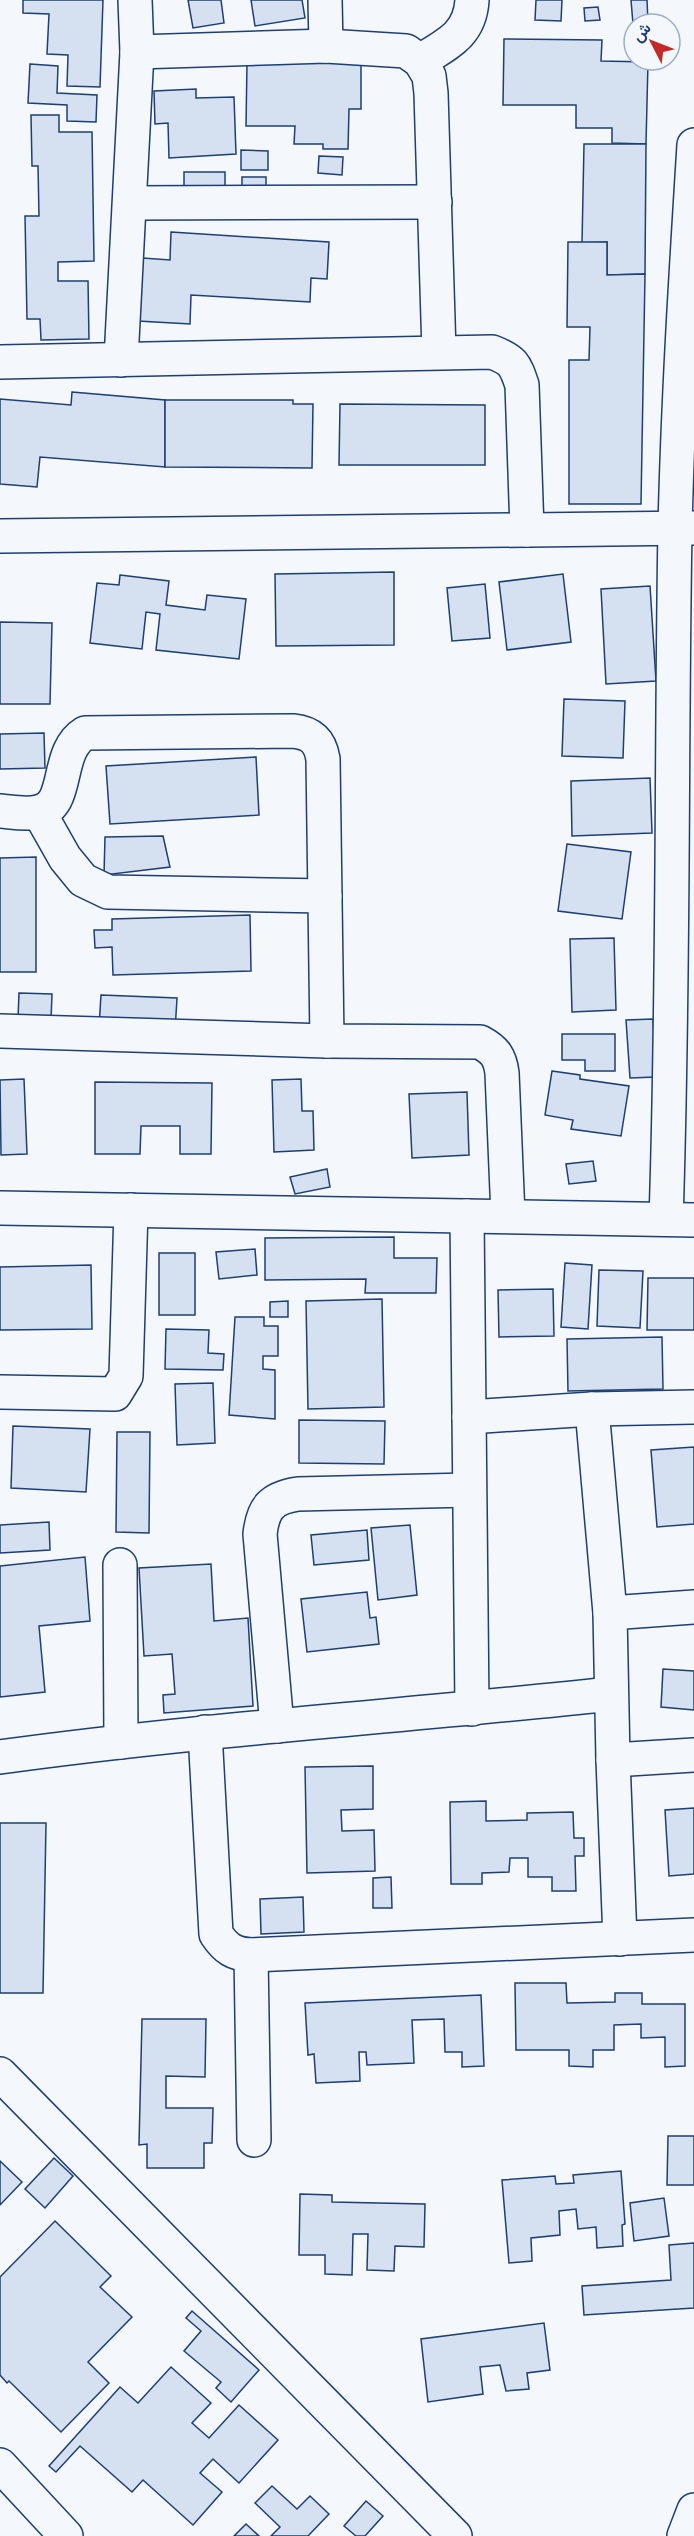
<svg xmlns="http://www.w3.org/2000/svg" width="694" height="2536" font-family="'Nunito Sans',Vazirmatn,sans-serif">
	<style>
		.building { fill: #d5e0f0; stroke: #1d3f73; stroke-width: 1.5 }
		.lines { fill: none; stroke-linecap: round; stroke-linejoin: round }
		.minor-casing { stroke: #1d3f73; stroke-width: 36 }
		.minor { stroke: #f4f7fb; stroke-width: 33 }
	</style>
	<rect width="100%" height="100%" fill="#f4f7fb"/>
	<!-- building -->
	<g class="building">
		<path d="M23,0H103L100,87L67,86L68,55L47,54L49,14L23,13Z"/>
		<path d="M188,0H221L224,23L193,28Z"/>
		<path d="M251,0H302L305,18L255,26Z"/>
		<path d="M536,0H562L561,21L535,20Z"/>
		<path d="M631,0H647L648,22L633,24Z"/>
		<path d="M598,7L600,20L585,21L584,8Z"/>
		<path d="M504,39L602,40L601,61L648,62L646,144L612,143V128H576V105H503Z"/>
		<path d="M247,63H361V109H349L348,149H323V144H294L295,126H246Z"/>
		<path d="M30,64L58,66L57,93L97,95L96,122L67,121V105L28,103Z"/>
		<path d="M196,89V98L234,97L236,154L169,158L168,123L155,124L154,91Z"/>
		<path d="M31,115H59V132H92L94,261L58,262V281H88L89,339L41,340L40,319H27L25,216H39L38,166H32Z"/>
		<path d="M584,144H646L645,274L607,275V242L582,243Z"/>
		<path d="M241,150L268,151V170H241Z"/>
		<path d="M319,156L343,157L342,175L318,173Z"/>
		<rect x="184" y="172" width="41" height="16"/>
		<rect x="242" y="177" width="24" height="10"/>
		<path d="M171,232L329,242L327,279L311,278L310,302L191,295L190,324L138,321L143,258L170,260Z"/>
		<path d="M568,242H607V275L645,274L641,504H569V360H589L590,327H567Z"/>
		<path d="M72,392L165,400V467L40,457L37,487L0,484V399L71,405Z"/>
		<path d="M165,400H293V404H313L312,468L165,467Z"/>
		<path d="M340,404L485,405V465H339Z"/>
		<path d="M394,572V645L276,646L275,574Z"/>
		<path d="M563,574L571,642L507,650L499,582Z"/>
		<path d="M120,575L169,581L166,605L205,610L207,595L246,599L239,659L156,650L160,614L146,612L142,649L90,643L97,583L119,585Z"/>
		<path d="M485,584L490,638L452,641L447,588Z"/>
		<path d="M650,586L656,681L606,684L601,589Z"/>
		<path d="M0,622L52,623L50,704H0Z"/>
		<path d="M564,699L625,701L623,758L562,756Z"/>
		<path d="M44,733L45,768L0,769V734Z"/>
		<path d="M256,757L259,815L110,824L106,766Z"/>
		<path d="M650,778L652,833L572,836L571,781Z"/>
		<path d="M163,836L170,867L104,875L105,837Z"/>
		<path d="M567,844L631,852L622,919L558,911Z"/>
		<path d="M36,857V972H0V858Z"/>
		<path d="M250,915L251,971L113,975L112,947L95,948L94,930H112V919Z"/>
		<path d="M614,938L616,1010L572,1012L570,939Z"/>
		<path d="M19,993L52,994L51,1020L18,1019Z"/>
		<path d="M101,995L177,998L175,1031L99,1027Z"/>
		<path d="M653,1019L656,1077L630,1078L626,1020Z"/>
		<path d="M562,1034H615V1071H585V1060H562Z"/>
		<path d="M552,1071L580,1075V1079L629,1086L621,1136L571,1129L573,1120L545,1115Z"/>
		<path d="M24,1079L27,1154L1,1155L0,1080Z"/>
		<path d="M301,1079L302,1111H313L314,1150L274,1152L272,1080Z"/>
		<path d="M95,1082L212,1083L211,1154H180V1126H141L140,1154H95Z"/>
		<path d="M467,1092L469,1155L412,1158L409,1094Z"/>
		<path d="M593,1161L596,1181L569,1184L566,1164Z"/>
		<path d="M327,1169L330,1187L295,1194L290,1177Z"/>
		<path d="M394,1237V1258H437L436,1293H365L366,1279L265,1280V1238Z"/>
		<path d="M255,1249L257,1275L219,1279L216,1252Z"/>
		<rect x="159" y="1253" width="36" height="62"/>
		<path d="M565,1263L592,1265L588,1329L561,1327Z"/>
		<path d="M91,1265L92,1329L0,1330V1267Z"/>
		<path d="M599,1270L643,1271L640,1328L597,1326Z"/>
		<path d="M648,1278H694V1330H647Z"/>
		<path d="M553,1289L554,1336L499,1337L498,1290Z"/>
		<path d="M382,1299L384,1407L308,1409L306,1301Z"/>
		<path d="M288,1301V1317H270V1302Z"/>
		<path d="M235,1317H264V1326H278V1356H263V1369L275,1370V1419L229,1415Z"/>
		<path d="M166,1329L209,1330L208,1353L224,1354L223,1370L165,1369Z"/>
		<path d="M662,1337L663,1389L568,1391L567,1339Z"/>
		<path d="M213,1383L215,1443L177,1445L175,1384Z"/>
		<path d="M299,1420L385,1421L384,1464L299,1463Z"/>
		<path d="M13,1426L90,1429L86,1492L11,1488Z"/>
		<path d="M117,1432H150L149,1533L116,1532Z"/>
		<path d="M694,1447V1524L657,1527L651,1450Z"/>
		<path d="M49,1522L50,1550L0,1553V1525Z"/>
		<path d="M410,1525L417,1595L378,1600L371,1528Z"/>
		<path d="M367,1530L369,1560L314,1565L311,1535Z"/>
		<path d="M85,1557L90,1621L39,1626L45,1692L0,1697V1566Z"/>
		<path d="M211,1564L214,1621L248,1618L253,1706L164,1713L163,1695L175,1694L172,1654L144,1656L139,1568Z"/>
		<path d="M367,1592L370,1618L376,1617L379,1644L307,1652L301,1599Z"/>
		<path d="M663,1669L694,1671V1710L661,1707Z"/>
		<path d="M373,1766V1809L341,1810L342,1831L374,1830L375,1871L307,1873L305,1767Z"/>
		<path d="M486,1801V1821L527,1820V1813L573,1812L574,1838H584V1856H575L576,1891H552V1877H528V1858H510L509,1872L482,1873V1884H451L450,1802Z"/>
		<path d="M694,1808V1874L669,1876L665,1810Z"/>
		<path d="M0,1823H46L43,1993H0Z"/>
		<path d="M391,1877L392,1908H373V1878Z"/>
		<path d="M303,1897L304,1932L261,1934L260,1899Z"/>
		<path d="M515,1983H566L567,2003L615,2002V1993H642V2004H685V2066L665,2067V2037L641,2038V2024L614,2025V2050H593V2067L569,2066V2050H516Z"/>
		<path d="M481,1995L484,2066L462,2067V2052H445L444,2019L412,2020L414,2063L367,2065L366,2052H359L360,2081L316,2083L314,2054L308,2055L305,2003Z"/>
		<path d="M142,2019H206L205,2077L166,2076V2108H213L212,2143H204V2168H147V2144L139,2145Z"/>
		<path d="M668,2136H694V2185H667Z"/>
		<path d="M54,2158L73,2176L45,2208L25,2189Z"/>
		<path d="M0,2161L22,2182L0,2205Z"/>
		<path d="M621,2171L625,2224L622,2225L623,2246L597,2248L596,2227L578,2229L576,2209L559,2211L560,2235L531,2238L532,2261L509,2263L502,2180L555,2176L556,2184L574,2183L573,2175Z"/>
		<path d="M300,2194L332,2195V2202L425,2204L424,2247L395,2246L394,2271L367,2270L368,2234H353L352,2275L325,2274V2255H299Z"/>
		<path d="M664,2198L669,2236L634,2241L630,2203Z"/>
		<path d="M55,2221L111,2276L100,2287L132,2317L88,2362L109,2383L61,2432L9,2381L7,2383L0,2375V2277Z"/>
		<path d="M694,2243V2308L584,2315L582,2286L671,2280L669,2245Z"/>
		<path d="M192,2311L259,2370L231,2402L216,2388L221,2382L184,2351L201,2331L186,2318Z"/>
		<path d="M544,2323L550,2370L527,2373L529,2389L506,2391L500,2365L480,2367L483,2394L428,2402L421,2339Z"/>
		<path d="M171,2367L211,2403L192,2423L209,2438L239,2405L278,2440L239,2483L213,2459L200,2473L222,2492L193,2525L143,2480L132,2492L80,2446L56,2472L49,2466L120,2387L138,2403Z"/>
		<path d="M272,2486L297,2509L310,2496L329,2514L308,2536H271L280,2527L255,2503Z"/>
		<path d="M366,2501L383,2516L365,2536H356L344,2526Z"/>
		<path d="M246,2524L259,2536H234Z"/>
	</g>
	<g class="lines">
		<!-- minor casing -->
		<g class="minor-casing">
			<g id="minor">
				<path d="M325,0L326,46"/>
				<path d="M137,52L326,46L406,51L420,61L429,76L431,93L439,352"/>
				<path d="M420,61C447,44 470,35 472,0"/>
				<path d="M131,203L435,202"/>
				<path d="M121,360L137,52L135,0"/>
				<path d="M0,362L492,352C513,360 515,364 522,385L527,530"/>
				<path d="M0,536L694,528"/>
				<path d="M0,811C12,812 26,815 38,812C71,806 54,752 85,733L293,731C312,733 320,741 323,759L327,1041"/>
				<path d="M39,812L65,858L83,880L108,892L325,896"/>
				<path d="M0,1031L327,1041L480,1042C495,1050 500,1057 502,1073L508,1216"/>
				<path d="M0,1208L694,1220"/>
				<path d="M467,1216L472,1709"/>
				<path d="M666,1219C674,989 671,759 675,528C678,400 686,273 694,145"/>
				<path d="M0,1392L115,1394L126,1376L131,1210"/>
				<path d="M592,1409L610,1613L613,1760L620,1939"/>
				<path d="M469,1417L592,1409L694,1407"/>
				<path d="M120,1565L121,1742"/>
				<path d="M610,1613L694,1607"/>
				<path d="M277,1726L260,1534C263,1508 271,1498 298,1494L469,1490"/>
				<path d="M205,1732L216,1934C226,1949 234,1954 251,1955L694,1935"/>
				<path d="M0,1757C203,1729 407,1716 611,1694"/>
				<path d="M613,1760L694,1755"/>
				<path d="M251,1955L254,2140"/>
				<path d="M0,2074L455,2536"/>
				<path d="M0,2465L66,2536"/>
				<path d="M684,2536L694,2510"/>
			</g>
		</g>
		<!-- minor -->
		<use href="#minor" class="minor"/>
	</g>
	<!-- north arrow -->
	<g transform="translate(652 42) rotate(312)"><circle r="28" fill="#f4f7fb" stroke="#9eadc5" stroke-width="1.5"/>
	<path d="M0-4.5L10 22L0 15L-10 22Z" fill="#c62828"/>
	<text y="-9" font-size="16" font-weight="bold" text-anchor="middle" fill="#1d3f73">ش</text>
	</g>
</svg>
